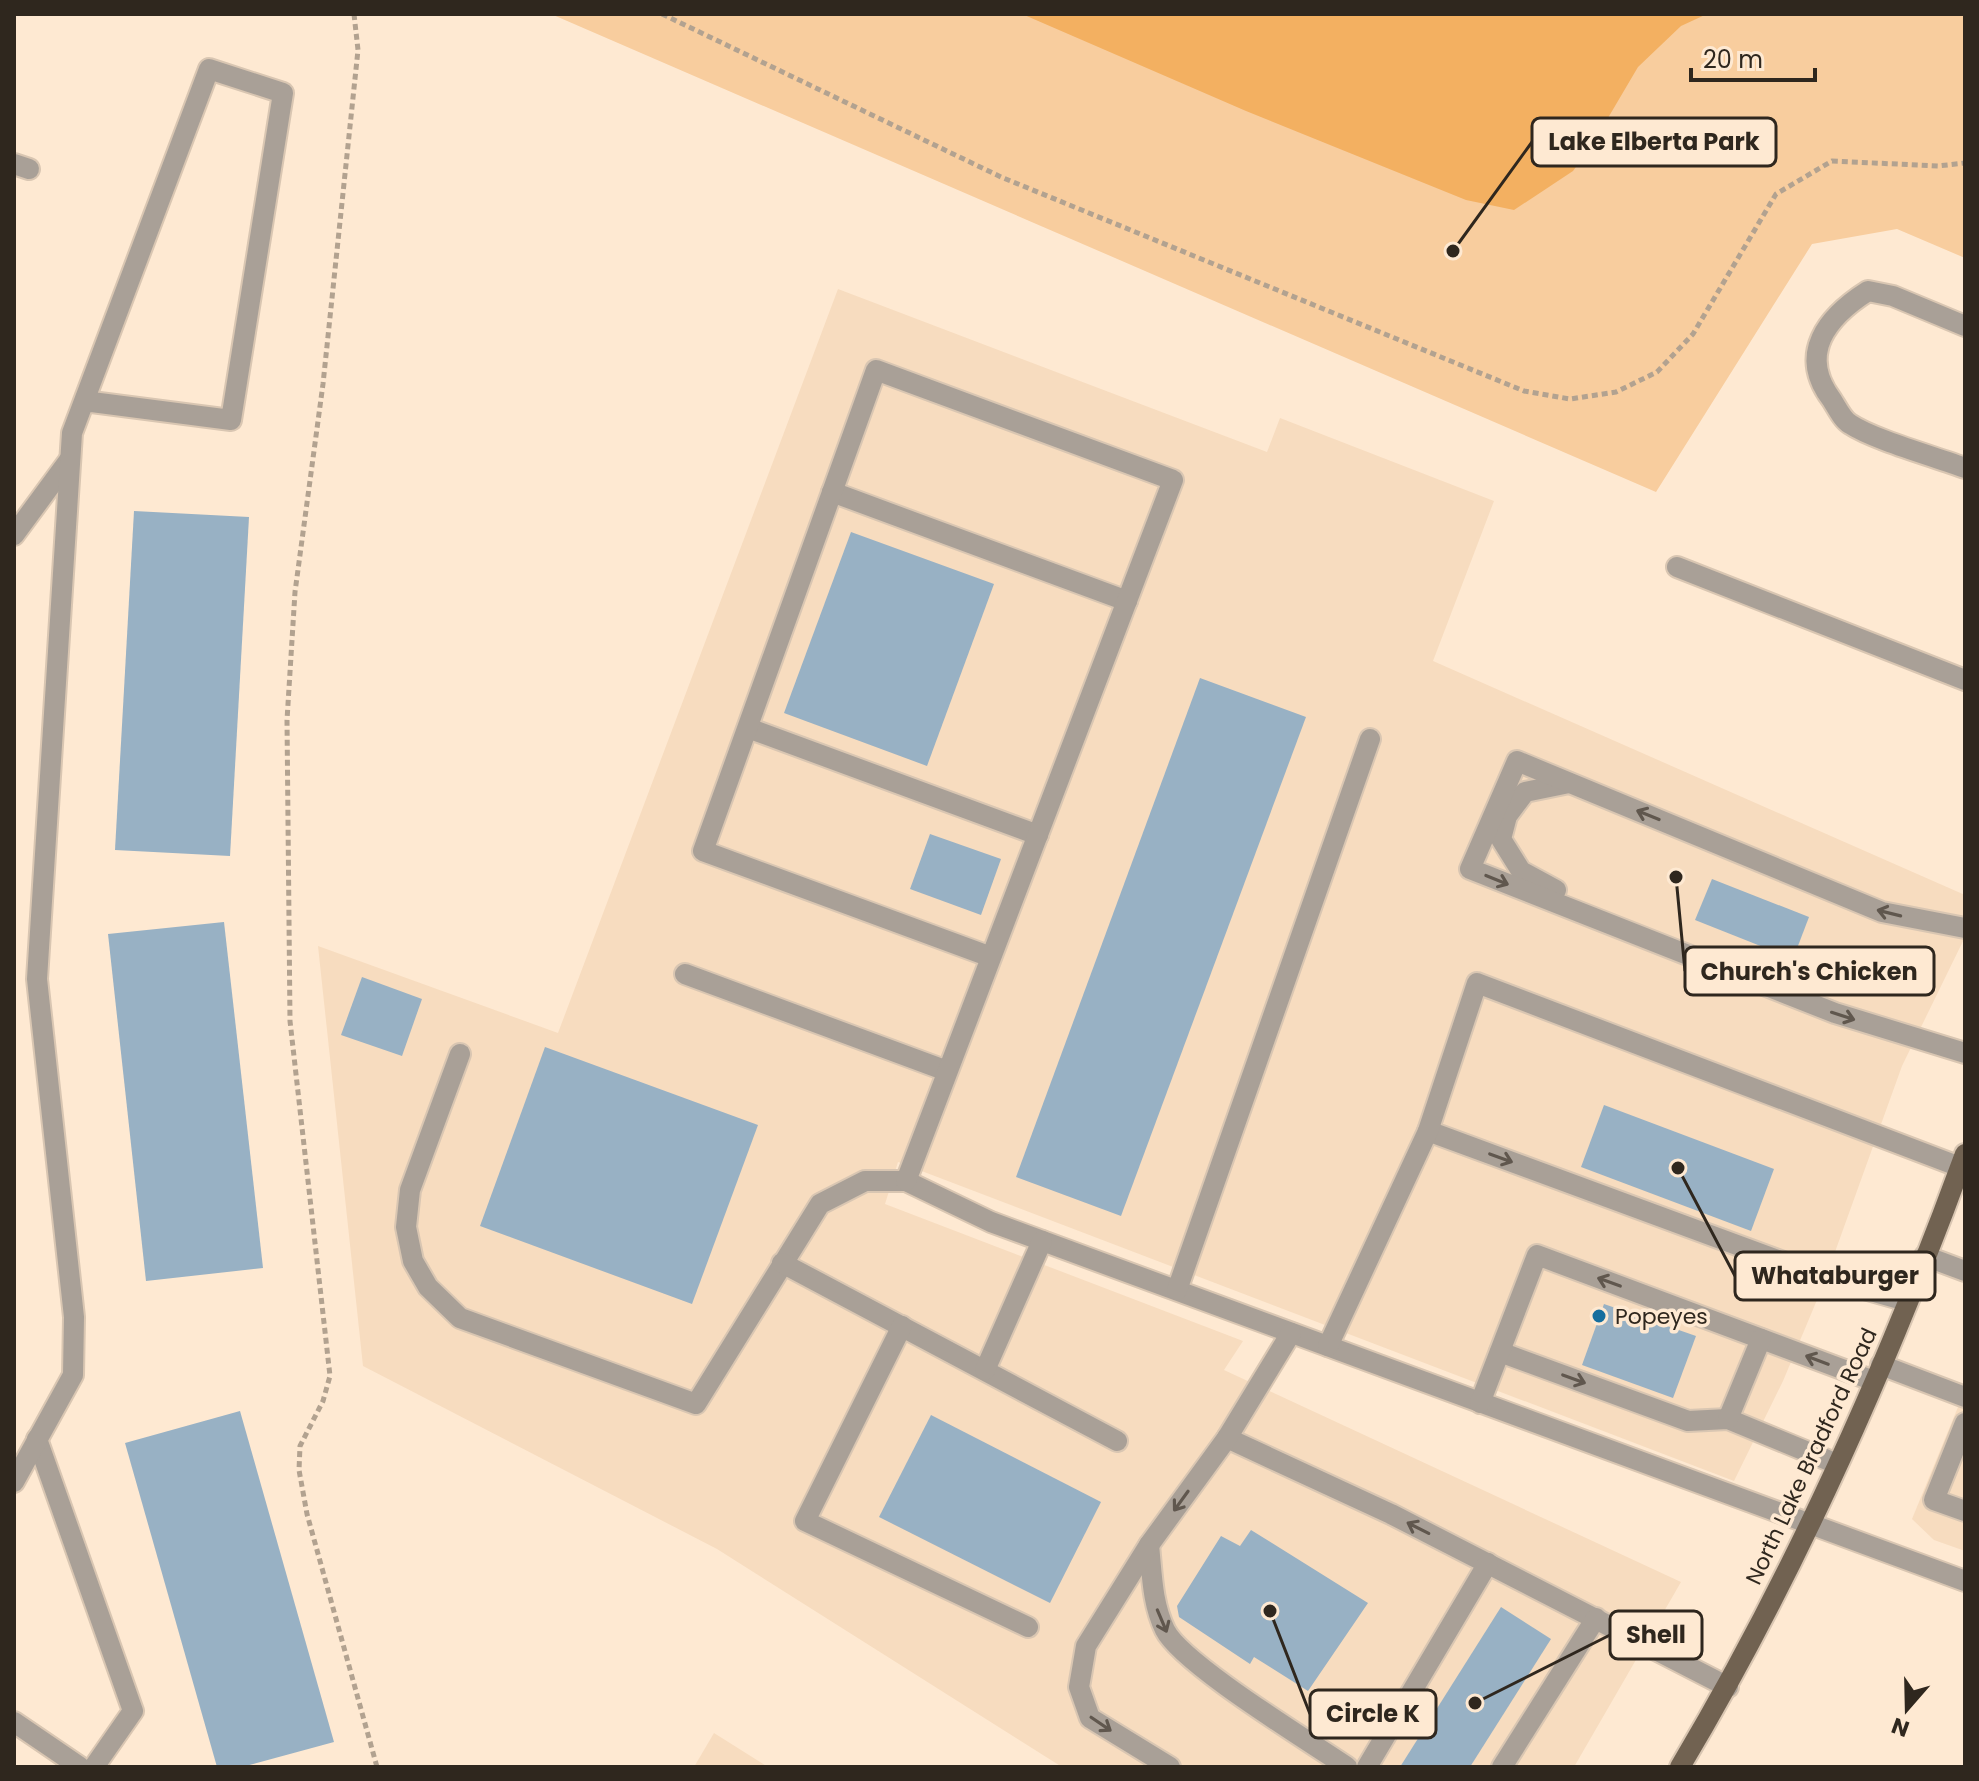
<svg xmlns="http://www.w3.org/2000/svg" width="1979" height="1781" font-family="Poppins,sans-serif">
	<style>
		.built { fill: #f7dcbf }
		.green { fill: #f8cd9e }
		.water { fill: #f3b061 }
		.building { fill: #98b1c4 }
		.lines { fill: none; stroke-linecap: round; stroke-linejoin: round }
		.minor-casing { stroke: #d9c6b2; stroke-width: 24 }
		.major-casing { stroke: #d9c6b2; stroke-width: 24 }
		.path { stroke: #b2a290; stroke-width: 5; stroke-dasharray: 6 4; stroke-linecap: butt }
		.minor { stroke: #a9a097; stroke-width: 20 }
		.major { stroke: #716251; stroke-width: 20 }
		.oneway { stroke: #60574e }
		.poi-dot { fill: #166e9e; stroke: #fee9d2; stroke-width: 3 }
		.labels { text-anchor: middle; stroke-width: 7; stroke-linejoin: round; paint-order: stroke }
		.poi-label { font-size: 22px; fill: #2f271e; stroke: #fee9d2; text-anchor: start }
		.street-label { font-size: 22px; fill: #2f271e; stroke: #fee9d2 }
		.leader { fill: none; stroke: #2f271e; stroke-width: 3 }
		.callout-dot { fill: #2f271e; stroke: #fee9d2; stroke-width: 3 }
		.callout { fill: #fee9d2; stroke: #2f271e; stroke-width: 3 }
		.callout-label { font-size: 24px; text-anchor: middle; font-weight: bold; fill: #2f271e }
	</style>
	<rect width="100%" height="100%" fill="#fee9d2"/>
	<!-- built -->
	<g class="built">
		<path d="M838,289L1267,452L1280,418L1494,501L1433,661L1965,895V937L1902,1066L1822,1288L1783,1381L1734,1481L898,1162L885,1204L1243,1341L1224,1370L1681,1582L1574,1767H1062L717,1549L363,1366L318,946L558,1033Z"/>
		<path d="M1965,1390V1551L1934,1540L1912,1519Z"/>
		<path d="M714,1733L768,1767H694Z"/>
	</g>
	<!-- green -->
	<path class="green" d="M551,14H1965V258L1897,229L1812,244L1656,492Z"/>
	<!-- water -->
	<path class="water" d="M1022,14H1707L1681,26L1638,67L1595,140L1573,171L1514,210L1466,200L1246,111Z"/>
	<!-- building -->
	<g class="building">
		<path d="M134,511L249,517L230,856L115,850Z"/>
		<path d="M851,532L994,584L927,766L784,713Z"/>
		<path d="M1200,678L1306,717L1121,1216L1016,1177Z"/>
		<path d="M930,834L1001,859L981,915L910,889Z"/>
		<path d="M1712,879L1809,917L1793,959L1695,920Z"/>
		<path d="M224,922L263,1268L146,1281L108,934Z"/>
		<path d="M362,977L422,999L402,1056L341,1035Z"/>
		<path d="M545,1047L758,1125L692,1304L480,1226Z"/>
		<path d="M1604,1105L1774,1169L1751,1231L1581,1167Z"/>
		<path d="M1604,1304L1696,1336L1673,1398L1582,1365Z"/>
		<path d="M240,1411L334,1742L242,1767H217L125,1443Z"/>
		<path d="M931,1415L1101,1502L1050,1603L879,1517Z"/>
		<path d="M1251,1530L1368,1603L1308,1691L1254,1657L1250,1664L1179,1617L1177,1606L1221,1536L1240,1546Z"/>
		<path d="M1501,1607L1551,1639L1470,1767H1400Z"/>
	</g>
	<g class="lines">
		<!-- minor casing -->
		<g class="minor-casing">
			<g id="minor">
				<path d="M14,164L29,169"/>
				<path d="M1965,326L1893,296L1868,291C1827,317 1797,354 1832,400C1837,408 1843,420 1850,424C1874,440 1936,457 1965,468"/>
				<path d="M832,492L1127,601"/>
				<path d="M14,535L70,459"/>
				<path d="M1677,567L1965,680"/>
				<path d="M748,728L1038,835"/>
				<path d="M1556,890L1521,871L1501,839L1507,816L1525,792L1569,783"/>
				<path d="M1965,928L1882,912L1517,761L1470,869L1835,1013L1965,1053"/>
				<path d="M685,974L947,1071"/>
				<path d="M460,1054L410,1190L406,1227L413,1261L428,1287L460,1318L696,1404L820,1204L865,1181H906L991,1222L1965,1581"/>
				<path d="M1428,1131L1832,1280L1907,1301"/>
				<path d="M906,1181L1173,480L876,370L703,851L991,957"/>
				<path d="M1925,1256L1965,1271"/>
				<path d="M782,1263L1117,1441"/>
				<path d="M1177,1290L1370,739"/>
				<path d="M902,1326L805,1521L1028,1627"/>
				<path d="M1328,1346L1428,1131L1477,983L1960,1167"/>
				<path d="M1500,1352L1688,1421L1728,1419L1837,1464"/>
				<path d="M1881,1365L1965,1397"/>
				<path d="M985,1370L1042,1241"/>
				<path d="M1480,1403L1537,1255L1874,1381"/>
				<path d="M1728,1419L1761,1339"/>
				<path d="M1965,1423L1934,1500L1965,1511"/>
				<path d="M1227,1438L1391,1514L1728,1687"/>
				<path d="M37,1439L133,1711L94,1767"/>
				<path d="M14,1482L73,1375L74,1317L37,979L72,433L209,69L283,93L231,420L84,401"/>
				<path d="M1149,1545C1152,1574 1152,1603 1165,1630C1182,1664 1309,1741 1347,1767"/>
				<path d="M14,1722L80,1767"/>
				<path d="M1170,1767L1090,1718L1079,1687L1086,1646L1149,1545L1227,1438L1291,1333"/>
				<path d="M1367,1767L1488,1563"/>
				<path d="M1502,1767L1596,1618"/>
			</g>
		</g>
		<!-- major casing -->
		<g class="major-casing">
			<path id="major" d="M1680,1767C1795,1574 1888,1365 1965,1154"/>
		</g>
		<!-- path -->
		<g class="path">
			<path d="M354,14L358,50L323,384L295,592L287,720L290,1021L330,1376L323,1401L300,1446L299,1470L307,1514L377,1767"/>
			<path d="M662,14L1001,177L1524,391L1570,399L1616,392L1657,372L1693,334L1776,194L1832,161L1938,166L1965,163"/>
		</g>
		<!-- minor -->
		<use href="#minor" class="minor"/>
		<!-- major -->
		<use href="#major" class="major"/>
	</g>
	<!-- one-way arrows -->
	<defs><path id="oneway-shaft" d="M-6 0H5M1.5-3L5.5 0L1.5 3" fill="none" stroke-width="1.6" stroke-linecap="round" stroke-linejoin="round" transform="scale(2)"/></defs>
	<g class="oneway">
		<use href="#oneway-shaft" transform="translate(1648 815) rotate(-158)"/>
		<use href="#oneway-shaft" transform="translate(1497 880) rotate(22)"/>
		<use href="#oneway-shaft" transform="translate(1889 913) rotate(-166)"/>
		<use href="#oneway-shaft" transform="translate(1843 1016) rotate(18)"/>
		<use href="#oneway-shaft" transform="translate(1501 1158) rotate(20)"/>
		<use href="#oneway-shaft" transform="translate(1609 1282) rotate(-160)"/>
		<use href="#oneway-shaft" transform="translate(1817 1360) rotate(-159)"/>
		<use href="#oneway-shaft" transform="translate(1574 1379) rotate(20)"/>
		<use href="#oneway-shaft" transform="translate(1181 1501) rotate(126)"/>
		<use href="#oneway-shaft" transform="translate(1418 1528) rotate(-153)"/>
		<use href="#oneway-shaft" transform="translate(1162 1621) rotate(67)"/>
		<use href="#oneway-shaft" transform="translate(1101 1724) rotate(34)"/>
	</g>
	<!-- markers -->
	<circle class="poi-dot" cx="1599" cy="1316" r="8"/>
	<g class="labels">
		<!-- poi labels -->
		<g class="poi-label">
			<text x="1615" y="1324">Popeyes</text>
		</g>
		<!-- street labels -->
		<g class="street-label">
			<text transform="translate(1811 1456) rotate(-65)" y="8">North Lake Bradford Road</text>
		</g>
	</g>
	<!-- callouts -->
	<path class="leader" d="M1453 251L1532 142M1676 877L1685 971M1678 1168L1735 1276M1475 1703L1610 1635M1270 1611L1310 1714"/>
	<g class="callout-dot">
		<circle cx="1453" cy="251" r="8"/>
		<circle cx="1676" cy="877" r="8"/>
		<circle cx="1678" cy="1168" r="8"/>
		<circle cx="1475" cy="1703" r="8"/>
		<circle cx="1270" cy="1611" r="8"/>
	</g>
	<g class="callout">
		<rect x="1532" y="118" width="244" height="48" rx="8"/>
		<rect x="1685" y="947" width="249" height="48" rx="8"/>
		<rect x="1735" y="1252" width="200" height="48" rx="8"/>
		<rect x="1610" y="1611" width="92" height="48" rx="8"/>
		<rect x="1310" y="1690" width="126" height="48" rx="8"/>
	</g>
	<g class="callout-label">
		<text x="1654" y="150">Lake Elberta Park</text>
		<text x="1809" y="980">Church's Chicken</text>
		<text x="1835" y="1284">Whataburger</text>
		<text x="1656" y="1643">Shell</text>
		<text x="1373" y="1722">Circle K</text>
	</g>
	<!-- border -->
	<rect width="1979" height="1781" fill="none" stroke="#2f271e" stroke-width="32"/>
	<!-- north arrow -->
	<g transform="translate(1907 1709) rotate(200)" stroke="#fee9d2" stroke-width="6" paint-order="stroke">
	<path d="M0-6L14 30L0 20L-14 30Z" fill="#2f271e"/>
	<text y="-12" font-size="22" font-weight="bold" text-anchor="middle" fill="#2f271e">N</text>
	</g>
	<!-- scale -->
	<path d="M1691 68v12h124v-12" fill="none" stroke="#2f271e" stroke-width="4"/>
	<text x="1703" y="68" font-size="24" fill="#2f271e" stroke="#fee9d2" stroke-width="6" paint-order="stroke">20 m</text>
</svg>
